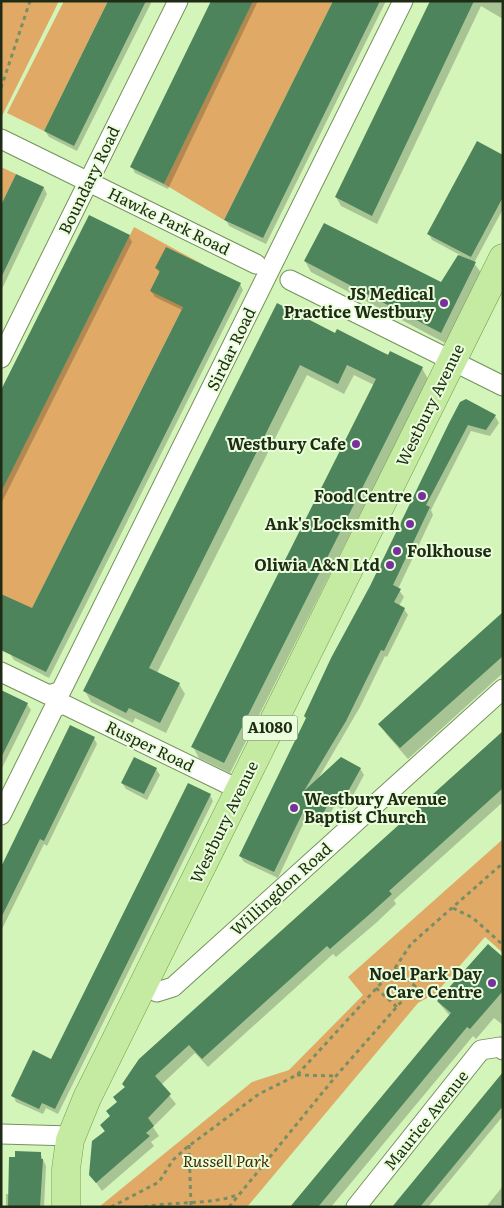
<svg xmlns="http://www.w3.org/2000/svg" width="504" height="1208" font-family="Literata,serif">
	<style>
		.green { fill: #e0aa66 }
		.shadow { fill: #0003 }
		.building { fill: #4d845c }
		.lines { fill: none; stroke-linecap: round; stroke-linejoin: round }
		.street-casing { stroke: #75925b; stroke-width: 21 }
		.primary-casing { stroke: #729e47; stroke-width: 29 }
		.path { stroke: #788f65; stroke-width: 3; stroke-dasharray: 4 4; stroke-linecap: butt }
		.street { stroke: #fff; stroke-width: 19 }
		.primary { stroke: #c5eaa1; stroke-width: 28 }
		.poi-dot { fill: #7a2fa1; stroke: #e9feda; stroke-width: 2 }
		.labels { text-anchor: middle; stroke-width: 4; stroke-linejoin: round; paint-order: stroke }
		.shield { fill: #e9feda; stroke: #5c6a4f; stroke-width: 1 }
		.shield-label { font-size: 15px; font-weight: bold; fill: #1f2b14 }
		.street-label { font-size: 16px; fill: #1f2b14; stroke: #e9feda }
		.poi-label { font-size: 16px; font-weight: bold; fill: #1f2b14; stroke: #e9feda; text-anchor: end }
		.park-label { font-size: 16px; font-style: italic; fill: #452900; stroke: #e9feda }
	</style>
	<rect width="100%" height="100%" fill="#d4f5b9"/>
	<!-- green -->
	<g class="green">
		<path d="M1,1H59L1,118Z"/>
		<path d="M64,1H108L44,131L7,113Z"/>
		<path d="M252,1H333L224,220L164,184Z"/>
		<path d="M1,167L16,174L1,205Z"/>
		<path d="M134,227L204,265L9,654L1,650V491Z"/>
		<path d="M503,839V953L485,937L436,993L418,1003L247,1207H99L252,1082L289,1070L363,995L348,977Z"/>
	</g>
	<!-- shadow -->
	<g class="shadow">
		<path d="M110,1H152L77,151L49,137L45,131Z"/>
		<path d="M212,1H258L168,189L135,173L132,167Z"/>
		<path d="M335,1H386L266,244L229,226L226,220Z"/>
		<path d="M432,1H503V19L481,6L377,224L341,206L336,197Z"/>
		<path d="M503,157V209L474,263L482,274L447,344L311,272L305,261L442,284L460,255L432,240L429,234Z"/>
		<path d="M17,175L44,188L47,194L1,291V208Z"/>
		<path d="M129,236L132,242L1,504V393Z"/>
		<path d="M157,268L240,284L243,290L49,678L14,660L10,654L182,310L155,297L151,291L160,274Z"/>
		<path d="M278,305L336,334L422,368L428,379L230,773L199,758L193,747L374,385L354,375L344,394L307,375L157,673L179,684L185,694L166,733L135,718L133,723L91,702L85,691Z"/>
		<path d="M466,401L495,416L499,423L490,436L471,431L431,510L433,515L398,589L404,597L399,606L404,609L408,615L387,657L385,656L360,707L318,779L360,768L364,775L349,803L346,801L342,809L335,805L323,827L306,818L278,878L244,862L240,856L371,587Z"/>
		<path d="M503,613V673L408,759L387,735L380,724Z"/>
		<path d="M1,694L27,704L31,710L1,770Z"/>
		<path d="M503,733V802L394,900L396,904L376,923L336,957L333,954L208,1067L195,1053L161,1085L176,1104L153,1127L159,1136L151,1142L154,1146L102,1191L90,1174L105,1132L101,1125Z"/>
		<path d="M94,738L97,744L47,846L44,844L1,931V869Z"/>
		<path d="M156,769L160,775L147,800L126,789L122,783Z"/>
		<path d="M210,795L213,801L58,1114L46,1108L43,1114L16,1102L13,1095L51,1061Z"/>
		<path d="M503,959V1025L494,1018L476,1039L473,1036L331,1207H292L450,1016L438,1002Z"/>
		<path d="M503,1076V1116L428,1207H395Z"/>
		<path d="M40,1153L46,1166L44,1207H6V1194H9Z"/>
		<path d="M503,1186V1207H486Z"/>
	</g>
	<!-- building -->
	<g class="building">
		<path d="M108,1H146L74,146L44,131Z"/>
		<path d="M211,1H253L164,184L130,167Z"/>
		<path d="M333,1H380L263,238L224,220Z"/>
		<path d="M430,1H474L372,216L335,197Z"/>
		<path d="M477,141L503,155V197L471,257L427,234Z"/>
		<path d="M16,174L44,187L1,278V205Z"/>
		<path d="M89,215L130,235L1,492V390Z"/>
		<path d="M324,223L441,282L458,255L476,262L441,333L304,261Z"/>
		<path d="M166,247L241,283L46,672L1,650V594L32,608L183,307L150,291L160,271L155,268Z"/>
		<path d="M277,303L335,333L337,329L388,355L390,351L423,367L224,763L191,747L376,379L347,365L338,384L300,365L149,668L180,683L160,723L129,708L126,713L83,691Z"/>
		<path d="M466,399L496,415L486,430L468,425L426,505L430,507L393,585L401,589L394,602L405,608L384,651L381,650L346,721L304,791L341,757L361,768L345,797L342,795L339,803L331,799L319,821L303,812L274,872L239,856L306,718L304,716L331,658L370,586L449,423L460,402Z"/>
		<path d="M503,612V656L400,748L378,724Z"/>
		<path d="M1,690L28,703L1,758Z"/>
		<path d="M70,725L95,737L44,841L40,839L1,918V867Z"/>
		<path d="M503,731V788L389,891L392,894L371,913L330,949L327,946L202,1059L189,1045L155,1076L171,1094L148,1118L154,1126L146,1133L150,1136L96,1183L89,1175L92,1141L105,1131L100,1125L110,1116L106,1111L117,1102L113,1097L125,1087L122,1084L139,1059Z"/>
		<path d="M134,757L157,768L144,794L121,783Z"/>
		<path d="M188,783L211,794L55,1109L42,1103L39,1109L11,1096L33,1050L51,1059Z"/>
		<path d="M488,944L503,957V991L470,1029L467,1027L318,1207H290L451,1013L437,1001Z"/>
		<path d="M503,1072V1106L420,1207H392Z"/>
		<path d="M15,1151L41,1152V1159H43L40,1207H8L9,1157H15Z"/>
	</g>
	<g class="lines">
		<!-- street casing -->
		<g class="street-casing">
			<g id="street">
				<path d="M1,139L256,264"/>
				<path d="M290,280L503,386"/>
				<path d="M1,358L178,1"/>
				<path d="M1,672L49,695L61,691L403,1"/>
				<path d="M1,815L54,708L63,704L240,790"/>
				<path d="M143,985L157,992L173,987L503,689"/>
				<path d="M1,1134L71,1136"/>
				<path d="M356,1207L481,1050L500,1047L503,1050"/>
			</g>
		</g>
		<!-- primary casing -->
		<g class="primary-casing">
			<path id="primary" d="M66,1207V1169L70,1140L87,1098L503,258"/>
		</g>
		<!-- path -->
		<g class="path">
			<path d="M1,88L30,1"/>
			<path d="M453,908L473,918L503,945"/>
			<path d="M395,968L411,944L503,863"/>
			<path d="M376,988L397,1007"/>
			<path d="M297,1075L336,1076"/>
			<path d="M189,1145L191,1207"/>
			<path d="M111,1207L159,1182L173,1160L186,1148L259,1094L297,1075L395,968L415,986L336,1076L229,1207"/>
			<path d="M144,1207C174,1201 211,1205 237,1195"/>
		</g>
		<!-- street -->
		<use href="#street" class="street"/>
		<!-- primary -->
		<use href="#primary" class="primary"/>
	</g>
	<!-- markers -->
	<g class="poi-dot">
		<circle cx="444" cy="303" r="5"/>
		<circle cx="356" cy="444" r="5"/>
		<circle cx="422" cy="496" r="5"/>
		<circle cx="410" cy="524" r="5"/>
		<circle cx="397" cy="551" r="5"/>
		<circle cx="390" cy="565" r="5"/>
		<circle cx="294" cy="808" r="5"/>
		<circle cx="492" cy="983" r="5"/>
	</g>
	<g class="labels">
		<!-- shield labels -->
		<rect class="shield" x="242.5" y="715.5" width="55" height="25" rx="4"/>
		<g class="shield-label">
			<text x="270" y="733">A1080</text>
		</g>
		<!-- street labels -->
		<g class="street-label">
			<text transform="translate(89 180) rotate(-64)" y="6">Boundary Road</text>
			<text transform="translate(169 221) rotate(26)" y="6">Hawke Park Road</text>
			<text transform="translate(231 349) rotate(-64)" y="6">Sirdar Road</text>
			<text transform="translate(430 405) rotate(-64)" y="6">Westbury Avenue</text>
			<text transform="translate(150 746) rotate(26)" y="6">Rusper Road</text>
			<text transform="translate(224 822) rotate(-64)" y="6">Westbury Avenue</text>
			<text transform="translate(281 889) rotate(-42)" y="6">Willingdon Road</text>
			<text transform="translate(426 1120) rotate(-51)" y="6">Maurice Avenue</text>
		</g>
		<!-- poi labels -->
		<g class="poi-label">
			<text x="434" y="300">JS Medical<tspan x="434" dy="18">Practice Westbury</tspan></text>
			<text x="346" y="450">Westbury Cafe</text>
			<text x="412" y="502">Food Centre</text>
			<text x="400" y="530">Ank's Locksmith</text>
			<text x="407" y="557" text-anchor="start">Folkhouse</text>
			<text x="380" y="571">Oliwia A&amp;N Ltd</text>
			<text x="304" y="805" text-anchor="start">Westbury Avenue<tspan x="304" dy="18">Baptist Church</tspan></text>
			<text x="482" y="980">Noel Park Day<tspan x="482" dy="18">Care Centre</tspan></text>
		</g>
		<!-- park labels -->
		<g class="park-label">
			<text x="226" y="1167">Russell Park</text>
		</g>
	</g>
	<!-- border -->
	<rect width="504" height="1208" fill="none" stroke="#1f2b14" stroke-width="5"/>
</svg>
